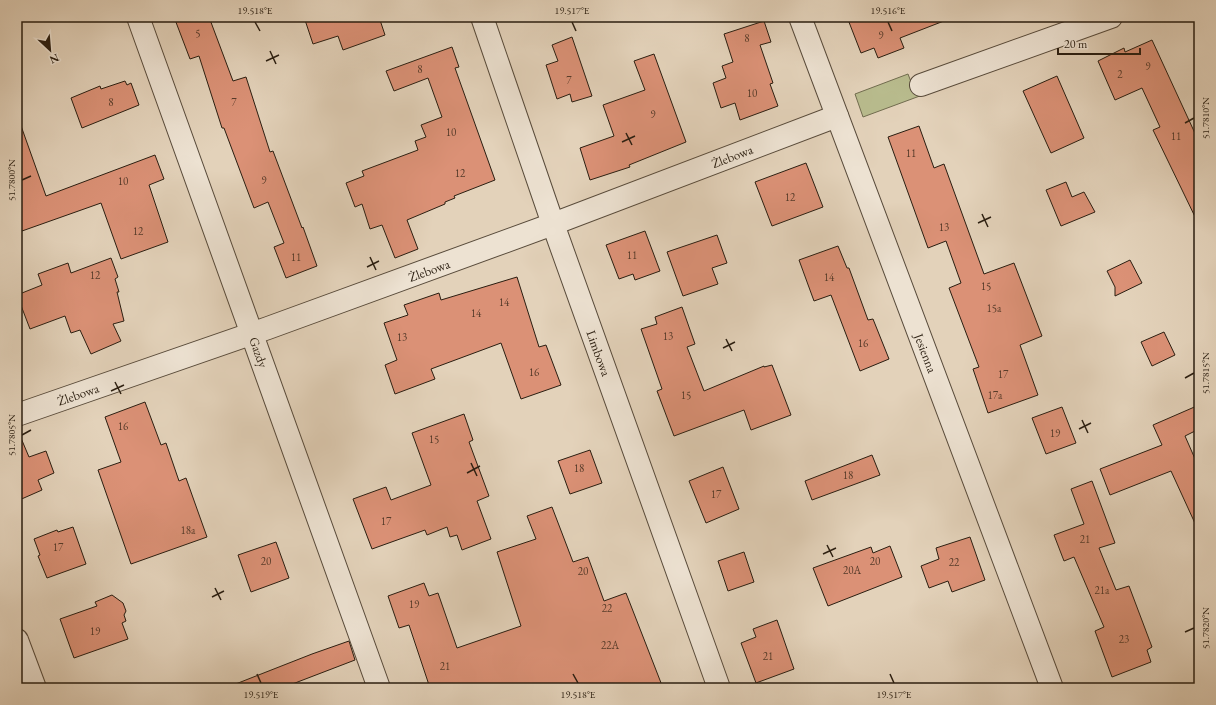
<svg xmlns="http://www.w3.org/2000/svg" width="1216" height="705" font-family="'EB Garamond',serif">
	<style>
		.green { fill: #b8bb8d; stroke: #716c4f }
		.building { fill: #db9176; stroke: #2a1e11 }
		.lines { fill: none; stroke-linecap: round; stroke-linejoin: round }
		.minor-casing { stroke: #584b3b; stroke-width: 24 }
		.minor { stroke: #ede2d2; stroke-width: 22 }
		.ticks { fill: none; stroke: #2a1e11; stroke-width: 1.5 }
		.labels { text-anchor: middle; stroke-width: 3; stroke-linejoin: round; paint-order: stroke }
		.number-label { font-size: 11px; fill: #563b2a }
		.street-label { font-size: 13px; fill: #2a1e11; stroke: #ede2d2 }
		.neatline { fill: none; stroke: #2a1e11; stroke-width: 1.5 }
		.ticks-label { font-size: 10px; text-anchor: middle; fill: #2a1e11 }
	</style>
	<rect width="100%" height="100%" fill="#e3d2ba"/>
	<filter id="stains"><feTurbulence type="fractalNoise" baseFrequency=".005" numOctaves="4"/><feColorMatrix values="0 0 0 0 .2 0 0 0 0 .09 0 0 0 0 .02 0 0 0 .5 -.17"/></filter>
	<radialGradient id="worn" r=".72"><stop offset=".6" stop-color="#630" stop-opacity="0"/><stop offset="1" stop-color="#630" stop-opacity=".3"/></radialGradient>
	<!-- green -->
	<path class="green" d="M908,74L913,87L963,80L863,117L855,94Z"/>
	<!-- building -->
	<g class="building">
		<path d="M174,17H209L233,81L246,77L270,152L273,151L302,228L303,227L317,266L286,278L274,247L284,243L268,202L254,208L224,128H222L199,56L190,59Z"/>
		<path d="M304,17H381V20H380L385,35L343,50L338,36L313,44Z"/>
		<path d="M847,17H949V19L900,38L904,48L878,58L874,48L861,53Z"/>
		<path d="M764,21L771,42L760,45L773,83L770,84L778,106L740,120L735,103L721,108L713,83L726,78L722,66L733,62L724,34Z"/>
		<path d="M572,37L592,96L572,102L570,94L557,99L546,65L558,61L552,45Z"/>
		<path d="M1152,40L1199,142V225L1153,130L1160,127L1142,88L1115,100L1098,61L1124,48L1125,52Z"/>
		<path d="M452,47L459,67L455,68L495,180L454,196L455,198L445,202V204L407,220L418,249L395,258L382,225L370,229L362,204L355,207L346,183L364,176L362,171L418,150L415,141L426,137L421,125L442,117L428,78L394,91L386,71Z"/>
		<path d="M654,54L686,142L629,165L630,167L590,180L580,148L614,136L603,105L645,90L634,61Z"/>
		<path d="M1057,76L1084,138L1051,153L1023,91Z"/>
		<path d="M125,81L127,85L131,83L139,105L82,128L71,98L100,86L101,89Z"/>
		<path d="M17,123H20L46,196L155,155L164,179L149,185L168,242L121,259L101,203L22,231L17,217Z"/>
		<path d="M919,126L934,168L944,164L984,274L1014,263L1042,336L1020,345L1038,395L988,413L973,369L979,367L949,288L961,283L946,241L928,248L888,137Z"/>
		<path d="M806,163L823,207L772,226L755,182Z"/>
		<path d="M1066,182L1072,197L1084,192L1095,212L1061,226L1046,190Z"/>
		<path d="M645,231L660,271L635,280L633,274L619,279L606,245Z"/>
		<path d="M717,235L727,263L712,268L718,284L683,296L667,252Z"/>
		<path d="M838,246L847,268H849L868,320L873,319L889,359L860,371L831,295L814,301L799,260Z"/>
		<path d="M111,258L118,277L115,279L119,292H117L124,321L113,324L121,341L91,354L80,330L71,333L65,316L30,329L17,295L42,285L38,274L68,263L71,273Z"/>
		<path d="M1130,260L1142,283L1115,296V287L1107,271Z"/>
		<path d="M517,277L539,347L546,345L561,385L521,399L501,343L431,369L435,379L395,394L385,365L397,360L384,323L408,315L404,305L439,293L441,300Z"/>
		<path d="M682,307L695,344L687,347L704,391L764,366V367L772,365L791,415L751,430L744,410L674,436L657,391L662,389L641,329L657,324L655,317Z"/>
		<path d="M1164,332L1175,355L1152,366L1141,342Z"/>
		<path d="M145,402L161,445L166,443L179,481L186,478L207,537L131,564L98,470L121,462L105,417Z"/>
		<path d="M1199,405V429L1185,436L1199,468V532L1171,471L1110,495L1100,469L1162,445L1153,425Z"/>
		<path d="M1062,407L1076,443L1046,454L1032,418Z"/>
		<path d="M464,414L473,440L469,442L489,496L477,501L491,539L462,550L457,535L450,537L447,527L427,535L425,530L372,549L353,499L386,487L391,500L431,485L412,433Z"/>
		<path d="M17,431H18L29,457L46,451L54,473L38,480L42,490L17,501Z"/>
		<path d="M590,450L602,483L570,494L558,461Z"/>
		<path d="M872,455L880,475L812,500L805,481Z"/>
		<path d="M723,467L739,509L706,523L689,481Z"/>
		<path d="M1092,481L1115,543L1099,548L1116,590L1129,586L1152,647L1147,650L1151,662L1112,677L1095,631L1104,627L1074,557L1064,561L1054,535L1084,524L1071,489Z"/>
		<path d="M552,507L573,562L588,557L604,601L626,593L663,688H430L409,625L399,628L388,596L424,583L429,596L438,593L457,648L521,626L497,552L536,539L527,516Z"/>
		<path d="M73,527L86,564L47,578L38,556L40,555L34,539L57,530L58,532Z"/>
		<path d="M970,537L985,580L952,592L948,581L929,588L921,566L939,559L936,548Z"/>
		<path d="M276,542L289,578L251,592L238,555Z"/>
		<path d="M890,546L902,577L828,606L813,568L871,547L873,553Z"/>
		<path d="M744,552L754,582L728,591L718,561Z"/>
		<path d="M112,595L123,603L126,611L124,615L126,621L122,623L128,639L74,658L60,619L97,606L95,602Z"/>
		<path d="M777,620L794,669L756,683L741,643L756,637L753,629Z"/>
		<path d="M349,641L355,660L282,688H228V687L312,654Z"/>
	</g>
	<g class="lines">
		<!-- minor casing -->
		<g class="minor-casing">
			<g id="minor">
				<path d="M138,17L379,688"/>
				<path d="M482,17L553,224L719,688"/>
				<path d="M800,17L1052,688"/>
				<path d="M921,85L1111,17"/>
				<path d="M17,415L268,328L553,224L837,116"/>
				<path d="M17,640L35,688"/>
			</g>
		</g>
		<!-- minor -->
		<use href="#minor" class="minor"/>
	</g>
	<!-- ticks -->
	<path class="ticks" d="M255,22L260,31M572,22L576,31M888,22L892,31M270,51L276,64M266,61L279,55M1185,123L1194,118M626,133L632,145M622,142L635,136M22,180L31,176M982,214L988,227M978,223L991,217M370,257L376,270M367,267L379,261M726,339L732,351M723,348L735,342M1185,378L1194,373M115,382L121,394M111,391L124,385M1082,420L1088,433M1079,429L1091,423M22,435L31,430M471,463L477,476M467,473L480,466M827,545L833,557M823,554L836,548M215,588L221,600M212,597L224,591M1185,632L1194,628M257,674L261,683M573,674L578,683M890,674L894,683"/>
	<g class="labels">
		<!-- number labels -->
		<g class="number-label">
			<text x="198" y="37">5</text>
			<text x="881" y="39">9</text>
			<text x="747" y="42">8</text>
			<text x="1148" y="70">9</text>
			<text x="420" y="73">8</text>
			<text x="1120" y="78">2</text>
			<text x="569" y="84">7</text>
			<text x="752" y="97">10</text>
			<text x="111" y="106">8</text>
			<text x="234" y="106">7</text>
			<text x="653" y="118">9</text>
			<text x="451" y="136">10</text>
			<text x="1176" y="140">11</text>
			<text x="911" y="157">11</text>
			<text x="460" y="177">12</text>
			<text x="264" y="184">9</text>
			<text x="123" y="185">10</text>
			<text x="790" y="201">12</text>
			<text x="944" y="231">13</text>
			<text x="138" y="235">12</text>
			<text x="632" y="259">11</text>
			<text x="296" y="261">11</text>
			<text x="95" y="279">12</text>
			<text x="829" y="281">14</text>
			<text x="986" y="290">15</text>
			<text x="504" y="306">14</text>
			<text x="994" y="312">15a</text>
			<text x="476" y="317">14</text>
			<text x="668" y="340">13</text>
			<text x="402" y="341">13</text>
			<text x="863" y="347">16</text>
			<text x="534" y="376">16</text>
			<text x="1003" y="378">17</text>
			<text x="686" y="399">15</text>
			<text x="995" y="399">17a</text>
			<text x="123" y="430">16</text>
			<text x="1055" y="437">19</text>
			<text x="434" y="443">15</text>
			<text x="579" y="472">18</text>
			<text x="848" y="479">18</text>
			<text x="716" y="498">17</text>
			<text x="386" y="525">17</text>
			<text x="188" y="534">18a</text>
			<text x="1085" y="543">21</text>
			<text x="58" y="551">17</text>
			<text x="266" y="565">20</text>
			<text x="875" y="565">20</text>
			<text x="954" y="566">22</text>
			<text x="852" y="574">20A</text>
			<text x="583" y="575">20</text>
			<text x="1102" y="594">21a</text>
			<text x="414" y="608">19</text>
			<text x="607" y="612">22</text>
			<text x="95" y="635">19</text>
			<text x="1124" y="643">23</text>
			<text x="610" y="649">22A</text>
			<text x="768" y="660">21</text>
			<text x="445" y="670">21</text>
		</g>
		<!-- street labels -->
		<g class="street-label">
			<text transform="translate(732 156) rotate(-21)" y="5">Żlebowa</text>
			<text transform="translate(429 270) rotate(-20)" y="5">Żlebowa</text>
			<text transform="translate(259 352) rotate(70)" y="5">Gazdy</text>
			<text transform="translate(599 353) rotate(70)" y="5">Limbowa</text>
			<text transform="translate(926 353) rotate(69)" y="5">Jesienna</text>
			<text transform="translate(78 394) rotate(-19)" y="5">Żlebowa</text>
		</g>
	</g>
	<!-- margin -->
	<rect width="1216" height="705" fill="none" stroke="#e3d2ba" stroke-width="44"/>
	<!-- north arrow -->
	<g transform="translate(50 50) rotate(154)" stroke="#ede2d2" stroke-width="3" paint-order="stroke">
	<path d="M0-3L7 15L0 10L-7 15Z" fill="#2a1e11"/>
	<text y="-6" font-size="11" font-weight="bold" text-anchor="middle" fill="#2a1e11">N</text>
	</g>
	<!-- scale -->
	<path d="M1058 48v6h82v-6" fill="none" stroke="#2a1e11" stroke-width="2"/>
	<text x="1064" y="48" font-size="12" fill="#2a1e11" stroke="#ede2d2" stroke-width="3" paint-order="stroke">20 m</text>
	<rect x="22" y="22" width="1172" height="661" class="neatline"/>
	<g class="ticks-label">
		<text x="255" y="14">19.518°E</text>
		<text x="572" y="14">19.517°E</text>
		<text x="888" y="14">19.516°E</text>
		<text transform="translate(1205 118) rotate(-90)" y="4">51.7810°N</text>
		<text transform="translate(11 180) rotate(-90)" y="4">51.7800°N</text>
		<text transform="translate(1205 373) rotate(-90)" y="4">51.7815°N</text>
		<text transform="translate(11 435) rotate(-90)" y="4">51.7805°N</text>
		<text transform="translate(1205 628) rotate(-90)" y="4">51.7820°N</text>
		<text x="261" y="698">19.519°E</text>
		<text x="578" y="698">19.518°E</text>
		<text x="894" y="698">19.517°E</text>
	</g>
	<rect width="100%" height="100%" filter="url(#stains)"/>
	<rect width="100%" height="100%" fill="url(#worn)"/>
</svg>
